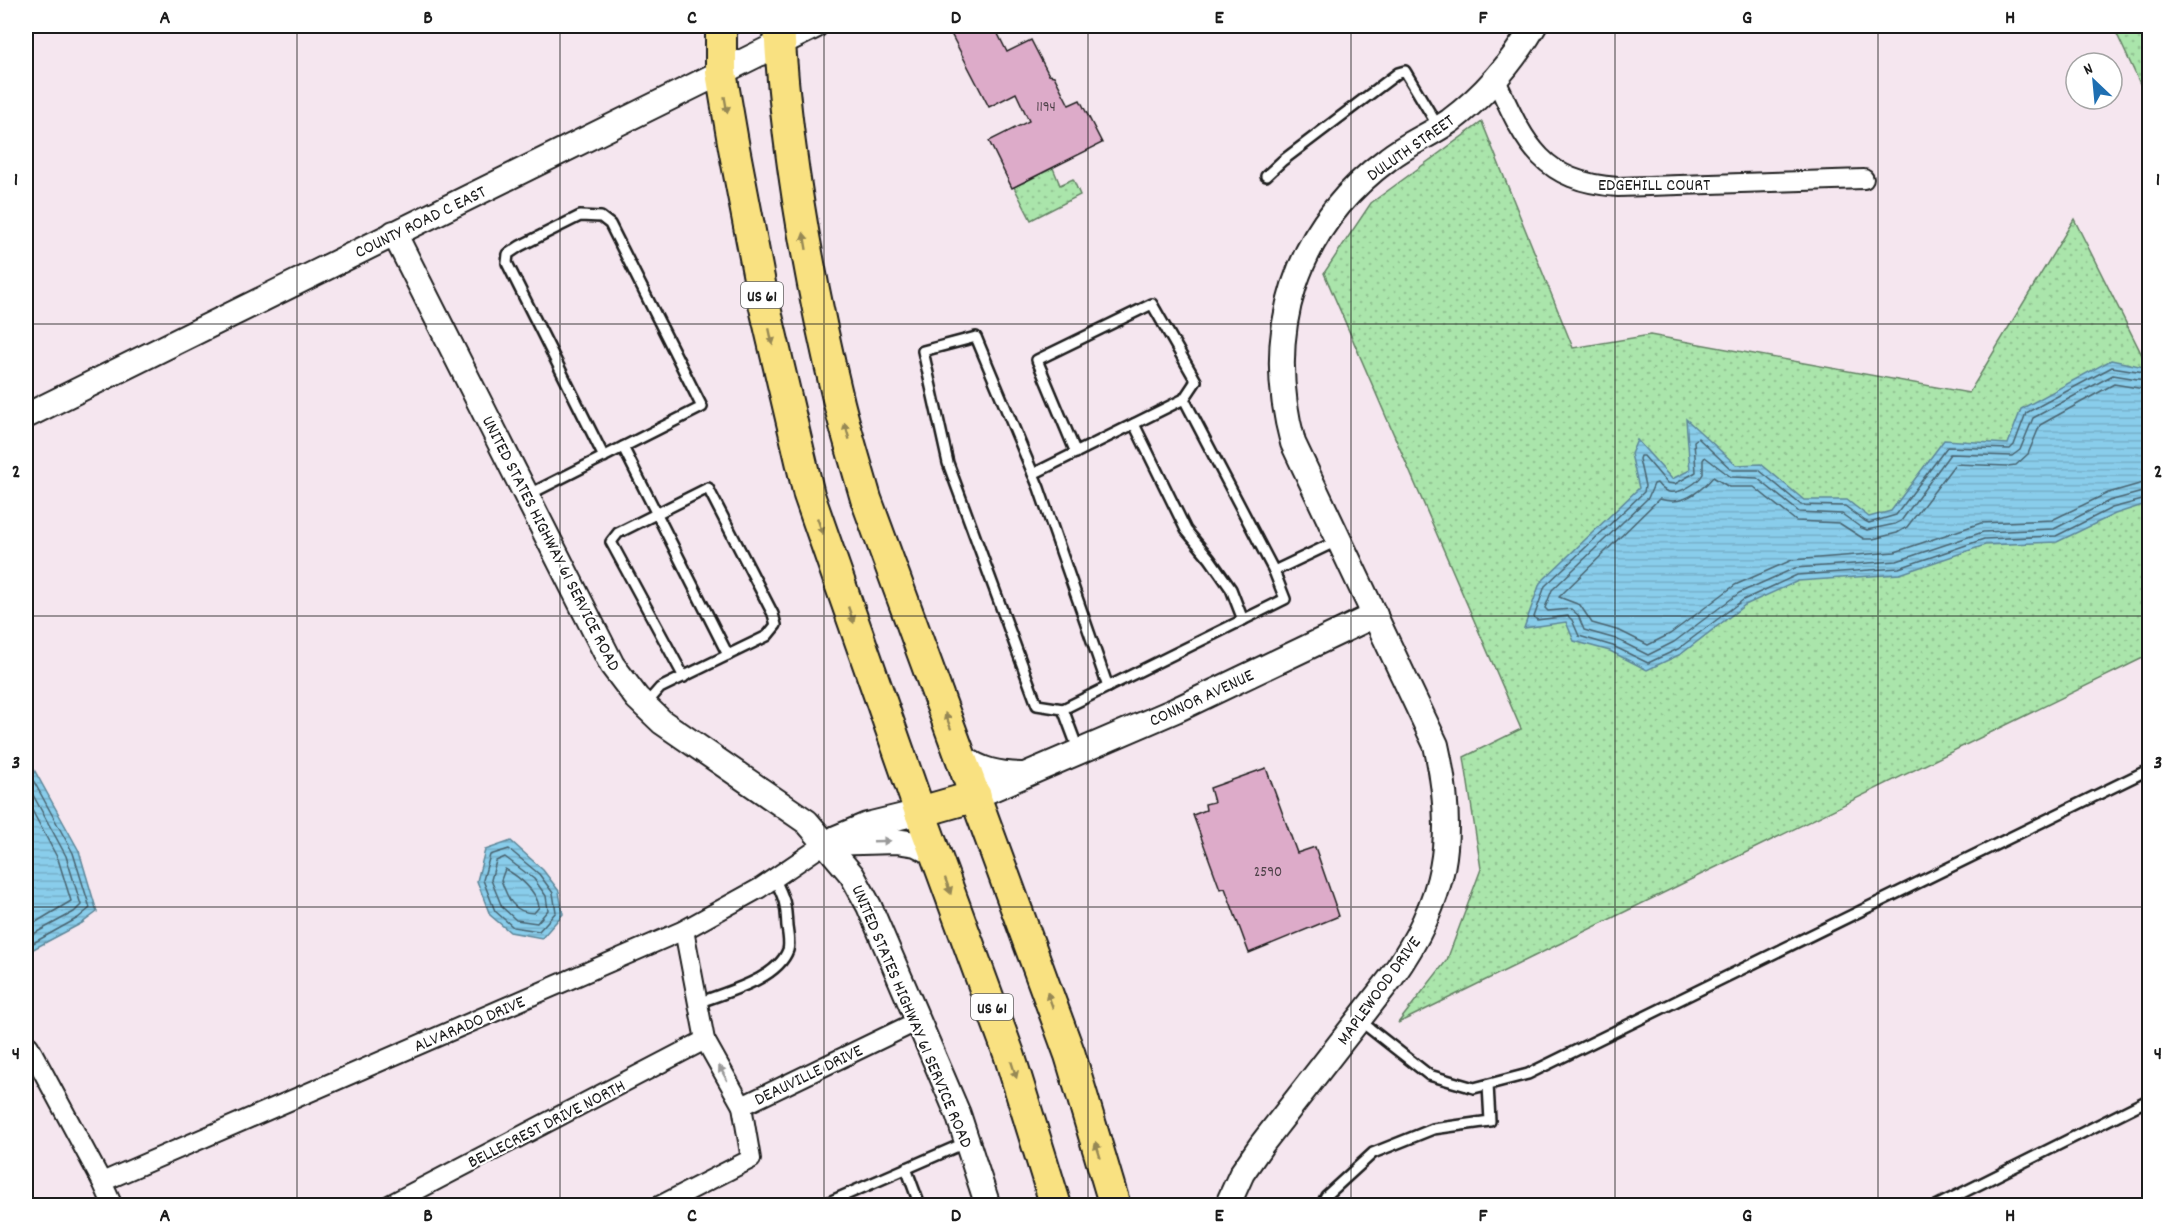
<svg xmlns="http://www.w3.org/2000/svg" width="2175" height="1231" font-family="Dekko,sans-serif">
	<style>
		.park { fill: url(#park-dots); stroke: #638064; stroke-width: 1.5 }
		.water { fill: url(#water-rules); stroke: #5d8698; stroke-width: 1.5 }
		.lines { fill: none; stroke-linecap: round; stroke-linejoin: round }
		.shore { stroke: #48636f; stroke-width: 1.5 }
		.building { fill: #ddabc9; stroke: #1c1c1c; stroke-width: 1.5 }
		.service-casing { stroke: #1c1c1c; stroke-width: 14 }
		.minor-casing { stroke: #1c1c1c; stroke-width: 22 }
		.tertiary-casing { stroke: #1c1c1c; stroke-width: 28 }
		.primary-casing { stroke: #1c1c1c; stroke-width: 34 }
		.service { stroke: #fff; stroke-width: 9 }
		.minor { stroke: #fff; stroke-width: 18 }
		.tertiary { stroke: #fff; stroke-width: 24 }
		.primary { stroke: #f9e181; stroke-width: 30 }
		.oneway { fill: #968854 }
		.oneway2 { fill: #999 }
		.grid { fill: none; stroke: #1c1c1c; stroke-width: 1.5; stroke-opacity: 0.55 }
		.labels { text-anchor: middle; stroke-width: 4.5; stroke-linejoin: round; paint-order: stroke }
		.number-label { font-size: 15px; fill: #4c4047 }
		.shield { fill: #fff; stroke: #606060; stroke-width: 1.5 }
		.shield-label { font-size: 16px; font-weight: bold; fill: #1c1c1c }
		.street-label { font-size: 18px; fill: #1c1c1c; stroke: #fff }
		.neatline { fill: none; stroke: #1c1c1c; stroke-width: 2 }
		.grid-label { font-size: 20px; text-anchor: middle; font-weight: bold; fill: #1c1c1c }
	</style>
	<defs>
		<pattern id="park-dots" width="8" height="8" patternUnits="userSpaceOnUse" patternTransform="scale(1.5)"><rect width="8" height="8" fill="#aae5ab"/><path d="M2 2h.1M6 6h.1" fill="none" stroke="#92c493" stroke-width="1.8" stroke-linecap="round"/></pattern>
		<pattern id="water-rules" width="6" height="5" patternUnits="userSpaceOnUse" patternTransform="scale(1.5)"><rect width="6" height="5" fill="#89cdeb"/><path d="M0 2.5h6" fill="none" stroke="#76afc9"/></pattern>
	</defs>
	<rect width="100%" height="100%" fill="#f5e6ef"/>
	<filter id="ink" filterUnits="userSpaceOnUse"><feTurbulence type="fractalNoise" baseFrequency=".0167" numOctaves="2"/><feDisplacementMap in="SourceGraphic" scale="12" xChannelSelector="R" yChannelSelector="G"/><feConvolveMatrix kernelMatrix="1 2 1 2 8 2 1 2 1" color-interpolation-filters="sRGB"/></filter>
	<g filter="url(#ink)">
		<!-- park -->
		<g class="park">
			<path d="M2124,26H2149V103L2115,30Z"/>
			<path d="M1482,122L1573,348L1650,335L1969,393L2074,219L2149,369V655L1398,1023L1447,960L1481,869L1464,757L1521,729L1324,273L1371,203Z"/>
			<path d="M1053,168L1060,185L1073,179L1080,195L1031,220L1014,187Z"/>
		</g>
		<!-- water -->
		<g class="water">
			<path d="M2111,360L2149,368V503L2115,514L2057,542L1985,545L1900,574L1798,581L1745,605L1681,654L1647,670L1610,651L1574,641L1566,622L1524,628L1540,583L1639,488L1631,454L1637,440L1672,479L1690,470L1686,419L1736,465L1761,464L1804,500H1847L1869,517L1891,511L1944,440L2008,444L2021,409Z"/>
			<path d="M26,755L79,851L97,912L82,923L26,953Z"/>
			<path d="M511,841L543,870L559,891L563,914L542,938L510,932L490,915L477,881L485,850Z"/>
		</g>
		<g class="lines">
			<!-- shore -->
			<g class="shore">
				<path d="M2150,373L2112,367L2026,413L2014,445L2010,449L1947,447L1896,515L1869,523L1865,521L1845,506L1801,505L1759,470H1732L1698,438L1694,441L1696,472L1675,484L1667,483L1644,456H1640L1639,459L1645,486L1644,492L1545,586L1534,617L1537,620L1568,616L1572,620L1579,636L1613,646L1648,663L1678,649L1743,600L1797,575L1899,568L1984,539L2056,536L2112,508L2150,498"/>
				<path d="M2150,381L2113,375L2033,418L2020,450L2012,456L1950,454L1901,521L1895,524L1867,530L1860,527L1842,514L1799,512L1757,478L1731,477L1705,457L1703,460V474C1698,483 1680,494 1669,492C1664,491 1660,487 1657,483L1654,484L1648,498L1552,590L1545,608L1548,611L1571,609L1578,615L1584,630L1616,639L1648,655L1674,642L1739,593L1795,568L1897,561L1983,532L2054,529L2109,501L2150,490"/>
				<path d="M2150,390L2114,384L2040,425L2028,454L2016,465L2007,466L1955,464L1907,527L1897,533L1873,539H1864L1839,523L1796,521L1754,487H1729L1713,477C1704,488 1688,501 1673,501C1668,501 1663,500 1659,499L1559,597L1580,605L1592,623L1620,631L1648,645L1670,634L1735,585L1792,560L1895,552L1981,523L2052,520L2108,493L2150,481"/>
				<path d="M26,767L73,853L90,908L78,918L26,947"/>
				<path d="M26,782L66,856L81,905L74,912L26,938"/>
				<path d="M26,799L58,859L71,901L26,928"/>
				<path d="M509,849L539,874L553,893L556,912L539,931L513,927L495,911L483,880L490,855Z"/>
				<path d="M505,857L534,879L546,896L548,910L537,923L516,920L502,907L491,880L496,861Z"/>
				<path d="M505,869C518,876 537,891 539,907L534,913C513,913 507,897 501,880Z"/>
			</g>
		</g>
		<!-- building -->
		<g class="building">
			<path d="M947,26H994L1007,52L1031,40L1049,75L1054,76L1069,105L1080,100L1102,143L1012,188L989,141L1029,121L1016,93L989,107Z"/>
			<path d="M1266,768L1297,853L1315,847L1339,916L1249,953L1225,888L1220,889L1193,815L1206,810L1205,804L1214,802L1210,788Z"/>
		</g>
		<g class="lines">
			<!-- service casing -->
			<g class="service-casing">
				<g id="service">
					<path d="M1266,176L1282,161L1398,73L1405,71L1439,128"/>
					<path d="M1134,424L1186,530L1210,559L1231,589L1243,620"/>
					<path d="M623,447L728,655"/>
					<path d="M1033,474L1184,399L1196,381L1152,304L1037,360L1076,453"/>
					<path d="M528,495L702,407L610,224L601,217L580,216L520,246L508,254L507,263L604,457"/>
					<path d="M1274,571L1337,541"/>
					<path d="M646,704L660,688L767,636L776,625L773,614L708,488L618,533L611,542L684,677"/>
					<path d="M1063,709L1037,705L948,463L923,351L976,337L1039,488L1108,687"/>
					<path d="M1078,749L1063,709L1285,599L1274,571L1184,399"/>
					<path d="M698,1003C725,992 777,980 788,950C790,944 788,934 787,927C786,904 785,899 774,878"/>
					<path d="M1359,1020L1429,1075L1474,1088L1528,1074L2150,769"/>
					<path d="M906,1168L920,1206"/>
					<path d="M820,1206L967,1142"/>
					<path d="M1321,1206L1326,1196L1373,1153L1433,1129L1490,1121L1488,1085"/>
					<path d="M1936,1206L2150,1099"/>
				</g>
			</g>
			<!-- minor casing -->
			<g class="minor-casing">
				<g id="minor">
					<path d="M1496,80C1525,143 1541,182 1618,187L1864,179"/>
					<path d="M26,1048L29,1046L102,1182L113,1206"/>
					<path d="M742,1106L918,1021"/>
					<path d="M102,1182L684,930L760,888L826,843"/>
					<path d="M387,1206L705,1040"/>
					<path d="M659,1206L751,1159L742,1106L705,1040L684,930"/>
				</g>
			</g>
			<!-- tertiary casing -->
			<g class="tertiary-casing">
				<g id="tertiary">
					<path d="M394,233L612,665L637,698L662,722L807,822L852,875L869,906L958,1114L988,1206"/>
					<path d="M26,416L815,26"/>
					<path d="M961,757C983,771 996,774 1021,775"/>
					<path d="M976,796L1176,710L1375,615"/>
					<path d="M836,838L867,825L920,812"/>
					<path d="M826,843L896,841L916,844L936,854"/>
					<path d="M1227,1206L1242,1173L1262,1144L1391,978C1447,899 1457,838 1436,745L1293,443C1263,332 1294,229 1388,159C1407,144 1430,135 1450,121C1485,95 1512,63 1534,26"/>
				</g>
			</g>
			<!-- primary casing -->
			<g class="primary-casing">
				<g id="primary">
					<path d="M721,26V72L734,148L763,299L809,495L920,812L1009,1054L1056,1206"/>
					<path d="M779,26C786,153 809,279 839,403C847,435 857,467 866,499L1070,1055L1115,1206"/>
					<path d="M920,812L976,796"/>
				</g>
			</g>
			<!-- service -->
			<use href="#service" class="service"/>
			<!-- minor -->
			<use href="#minor" class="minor"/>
			<!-- tertiary -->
			<use href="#tertiary" class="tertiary"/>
			<!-- primary -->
			<use href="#primary" class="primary"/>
		</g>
		<!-- one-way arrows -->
		<defs><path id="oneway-solid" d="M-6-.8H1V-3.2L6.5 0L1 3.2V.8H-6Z" transform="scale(1.5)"/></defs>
		<g class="oneway">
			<use href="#oneway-solid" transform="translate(726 105) rotate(80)"/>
			<use href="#oneway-solid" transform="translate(805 241) rotate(-100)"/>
			<use href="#oneway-solid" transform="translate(771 337) rotate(78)"/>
			<use href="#oneway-solid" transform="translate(847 431) rotate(-106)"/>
			<use href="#oneway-solid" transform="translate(820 526) rotate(71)"/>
			<use href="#oneway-solid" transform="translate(851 615) rotate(71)"/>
			<use href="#oneway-solid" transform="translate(948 721) rotate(-110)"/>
			<use href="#oneway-solid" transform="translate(948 886) rotate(70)"/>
			<use href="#oneway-solid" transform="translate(1050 1000) rotate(-110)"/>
			<use href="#oneway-solid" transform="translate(1014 1070) rotate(72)"/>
			<use href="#oneway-solid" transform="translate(1098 1150) rotate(-107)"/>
		</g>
		<g class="oneway2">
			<use href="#oneway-solid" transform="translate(882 841) rotate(-2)"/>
			<use href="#oneway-solid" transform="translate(723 1073) rotate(-119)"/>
		</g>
	</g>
	<!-- grid -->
	<path class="grid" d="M297,26V1206M560,26V1206M824,26V1206M1088,26V1206M1351,26V1206M1615,26V1206M1878,26V1206M26,324H2150M26,616H2150M26,907H2150"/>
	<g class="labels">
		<!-- number labels -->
		<g class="number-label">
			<text x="1046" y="111">1194</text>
			<text x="1268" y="876">2590</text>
		</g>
		<!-- shield labels -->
		<g class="shield">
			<rect x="741" y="282" width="42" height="26" rx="4.5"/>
			<rect x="971" y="994" width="42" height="26" rx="4.5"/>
		</g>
		<g class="shield-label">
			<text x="762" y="301">US 61</text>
			<text x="992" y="1013">US 61</text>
		</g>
		<!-- street labels -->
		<g class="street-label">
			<text transform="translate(1410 147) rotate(-35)" y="6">DULUTH STREET</text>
			<text x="1654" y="190">EDGEHILL COURT</text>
			<text transform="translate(420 221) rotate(-26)" y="6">COUNTY ROAD C EAST</text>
			<text transform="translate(552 543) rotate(63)" y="6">UNITED STATES HIGHWAY 61 SERVICE ROAD</text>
			<text transform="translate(1201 697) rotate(-25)" y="6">CONNOR AVENUE</text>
			<text transform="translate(1378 990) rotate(-54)" y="6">MAPLEWOOD DRIVE</text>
			<text transform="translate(913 1016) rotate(67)" y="6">UNITED STATES HIGHWAY 61 SERVICE ROAD</text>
			<text transform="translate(469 1023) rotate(-23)" y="6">ALVARADO DRIVE</text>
			<text transform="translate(808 1074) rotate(-26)" y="6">DEAUVILLE DRIVE</text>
			<text transform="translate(546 1123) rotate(-27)" y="6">BELLECREST DRIVE NORTH</text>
		</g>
	</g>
	<!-- margin -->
	<rect width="2175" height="1231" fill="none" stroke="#fff" stroke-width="66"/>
	<!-- north arrow -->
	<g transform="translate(2094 81) rotate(334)"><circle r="28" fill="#ffffff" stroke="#a4a4a4" stroke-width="1.5"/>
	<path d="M0-4.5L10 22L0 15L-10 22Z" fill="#1f6fb2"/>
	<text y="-9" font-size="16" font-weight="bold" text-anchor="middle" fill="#1c1c1c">N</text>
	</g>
	<rect x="33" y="33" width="2109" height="1165" class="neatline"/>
	<g class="grid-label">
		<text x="165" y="23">A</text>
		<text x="428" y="23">B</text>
		<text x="692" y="23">C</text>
		<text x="956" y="23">D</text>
		<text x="1219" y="23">E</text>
		<text x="1483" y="23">F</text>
		<text x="1747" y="23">G</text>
		<text x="2010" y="23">H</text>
		<text x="16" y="185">1</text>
		<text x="2158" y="185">1</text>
		<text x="16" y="477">2</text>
		<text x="2158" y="477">2</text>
		<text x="16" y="768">3</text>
		<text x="2158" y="768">3</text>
		<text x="16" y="1059">4</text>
		<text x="2158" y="1059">4</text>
		<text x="165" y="1221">A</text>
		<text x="428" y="1221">B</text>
		<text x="692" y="1221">C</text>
		<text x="956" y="1221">D</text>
		<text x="1219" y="1221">E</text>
		<text x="1483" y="1221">F</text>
		<text x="1747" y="1221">G</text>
		<text x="2010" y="1221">H</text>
	</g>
</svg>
